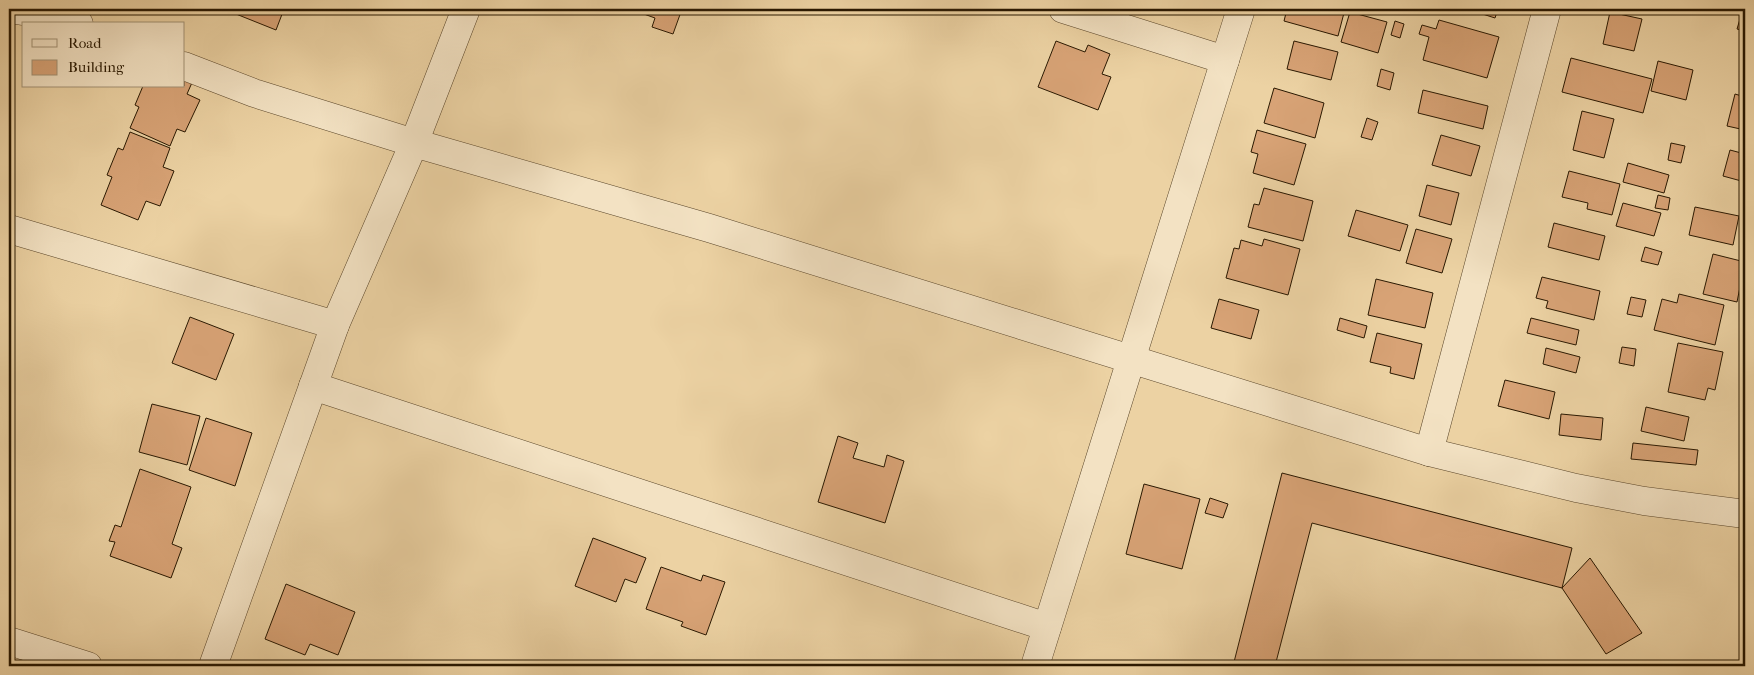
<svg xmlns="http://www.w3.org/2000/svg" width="1754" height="675" font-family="'IM FELL French Canon',serif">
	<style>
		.building { fill: #d8a376; stroke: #291801 }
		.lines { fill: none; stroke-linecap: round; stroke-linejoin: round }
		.street-casing { stroke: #5a462a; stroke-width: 29 }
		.street { stroke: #f3e2c3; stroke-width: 28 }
	</style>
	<rect width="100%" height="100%" fill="#ecd2a3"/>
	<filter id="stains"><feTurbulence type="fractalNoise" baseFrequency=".004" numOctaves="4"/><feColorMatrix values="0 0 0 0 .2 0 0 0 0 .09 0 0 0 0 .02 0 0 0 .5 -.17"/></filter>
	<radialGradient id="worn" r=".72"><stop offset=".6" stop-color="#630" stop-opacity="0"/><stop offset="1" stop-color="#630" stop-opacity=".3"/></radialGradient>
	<!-- building -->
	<g class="building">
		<path d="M238,9H284L276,30L236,14Z"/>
		<path d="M630,9H682L673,34L652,27L655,18Z"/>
		<path d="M1287,9H1345L1338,36L1284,21Z"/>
		<path d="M1467,9H1498L1495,18Z"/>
		<path d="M1743,9H1745V31L1737,29Z"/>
		<path d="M1350,12L1387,22L1378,53L1341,42Z"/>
		<path d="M1610,12L1642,19L1634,51L1603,44Z"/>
		<path d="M1439,20L1499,37L1487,78L1423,60L1429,37L1419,34L1422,25L1436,29Z"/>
		<path d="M1395,21L1404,24L1400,38L1391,35Z"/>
		<path d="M1056,41L1085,52L1088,45L1110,54L1102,74L1111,77L1098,110L1038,87Z"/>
		<path d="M1294,41L1338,52L1331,80L1287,69Z"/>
		<path d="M1571,58L1652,79L1643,113L1562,92Z"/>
		<path d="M1658,61L1693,70L1686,100L1651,91Z"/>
		<path d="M1381,69L1394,73L1390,90L1377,86Z"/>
		<path d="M184,73L194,78L187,94L200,100L185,132L177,129L170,146L130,128L139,107L135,105L143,86H184Z"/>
		<path d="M1274,88L1324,103L1315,138L1264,123Z"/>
		<path d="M1423,90L1488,106L1483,129L1418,113Z"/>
		<path d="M1735,94L1745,97V130L1727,126Z"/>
		<path d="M1582,111L1614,119L1604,158L1573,150Z"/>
		<path d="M1367,118L1378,122L1372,140L1361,137Z"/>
		<path d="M1257,130L1306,144L1294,185L1253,173L1258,154L1251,152Z"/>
		<path d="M130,132L170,148L163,167L174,171L160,206L146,201L138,220L101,205L112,177L107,175L118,148L123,150Z"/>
		<path d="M1441,135L1480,146L1471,176L1432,165Z"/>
		<path d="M1671,143L1685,146L1681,163L1668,160Z"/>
		<path d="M1730,150L1745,154V182L1723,176Z"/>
		<path d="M1628,163L1669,175L1664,193L1623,182Z"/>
		<path d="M1569,171L1620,184L1612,215L1587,209L1588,203L1562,197Z"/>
		<path d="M1427,185L1459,193L1451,225L1419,216Z"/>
		<path d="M1264,188L1313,201L1303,241L1248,227L1254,204L1259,205Z"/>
		<path d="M1658,195L1670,198L1668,210L1655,208Z"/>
		<path d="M1623,203L1661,213L1654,236L1616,226Z"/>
		<path d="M1695,207L1739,216L1733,245L1689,235Z"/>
		<path d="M1356,210L1408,225L1400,251L1348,236Z"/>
		<path d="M1554,223L1605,236L1599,260L1548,247Z"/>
		<path d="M1416,229L1452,239L1442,273L1406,263Z"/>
		<path d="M1264,239L1300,249L1288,295L1226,278L1234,248L1239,249L1241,240L1262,246Z"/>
		<path d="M1645,247L1662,252L1658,265L1641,261Z"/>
		<path d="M1713,254L1745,262L1737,302L1703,294Z"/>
		<path d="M1542,277L1600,291L1594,320L1546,308L1548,301L1536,298Z"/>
		<path d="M1376,279L1433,293L1425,328L1368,315Z"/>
		<path d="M1679,294L1724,305L1715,345L1654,330L1662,299L1677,303Z"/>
		<path d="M1631,297L1646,300L1642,317L1627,314Z"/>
		<path d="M1219,299L1259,310L1251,339L1211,328Z"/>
		<path d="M190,317L234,334L216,380L172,363Z"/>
		<path d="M1340,318L1367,326L1364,338L1337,330Z"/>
		<path d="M1531,318L1579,330L1576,345L1527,333Z"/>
		<path d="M1377,333L1422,344L1414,379L1390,373L1391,367L1370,362Z"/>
		<path d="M1678,343L1723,352L1715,390L1708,388L1705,400L1668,392Z"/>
		<path d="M1622,347L1636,349L1634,366L1619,363Z"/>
		<path d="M1546,348L1580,357L1576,373L1543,364Z"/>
		<path d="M1505,380L1555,392L1549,419L1498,406Z"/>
		<path d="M152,404L200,416L187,465L139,452Z"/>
		<path d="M1646,407L1689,417L1684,441L1641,431Z"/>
		<path d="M1561,414L1603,418L1601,440L1559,435Z"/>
		<path d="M206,418L252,433L235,486L189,470Z"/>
		<path d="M838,436L858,443L853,458L884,467L887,455L904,461L885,523L818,502Z"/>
		<path d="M1633,443L1698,450L1696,465L1631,459Z"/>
		<path d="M140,469L191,487L172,544L182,548L171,578L110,556L115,542L109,541L115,525L121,527Z"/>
		<path d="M1282,473L1572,548L1562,588L1312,523L1275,666H1233Z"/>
		<path d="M1144,484L1200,499L1182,569L1126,554Z"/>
		<path d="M1210,498L1228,504L1223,518L1205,513Z"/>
		<path d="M593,538L646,558L636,583L625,579L616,602L575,586Z"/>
		<path d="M1590,558L1642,633L1606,654L1562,588Z"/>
		<path d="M661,567L701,581L703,575L725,582L706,635L681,626L683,622L646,609Z"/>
		<path d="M286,584L355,612L338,655L310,644L305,655L265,639Z"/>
	</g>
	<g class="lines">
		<!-- street casing -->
		<g class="street-casing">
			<g id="street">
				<path d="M9,9L42,14L79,24"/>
				<path d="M1063,9L1225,60"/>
				<path d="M184,66L254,93L414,143L709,228L1429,452L1576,488L1644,501L1745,514"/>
				<path d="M9,229L335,325"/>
				<path d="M313,386L1047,627"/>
				<path d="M1429,452L1547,9"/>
				<path d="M9,641L88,666"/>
				<path d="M213,666L335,325L414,143L466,9"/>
				<path d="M1035,666L1241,9"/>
			</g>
		</g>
		<!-- street -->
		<use href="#street" class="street"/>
	</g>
	<!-- margin -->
	<rect width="1754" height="675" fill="none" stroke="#ecd2a3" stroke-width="30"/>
	<rect x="10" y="10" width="1734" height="655" fill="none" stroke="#291801" stroke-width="2.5"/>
	<rect x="15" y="15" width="1724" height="645" fill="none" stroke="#291801"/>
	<!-- legend -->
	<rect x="22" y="22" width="162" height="65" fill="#f3e2c3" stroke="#a29175"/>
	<rect x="32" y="39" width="25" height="8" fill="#f3e2c3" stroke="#a29175"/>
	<text x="68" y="48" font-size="15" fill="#291801">Road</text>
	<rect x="32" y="60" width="25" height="15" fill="#d8a376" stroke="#a29175"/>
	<text x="68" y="72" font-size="15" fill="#291801">Building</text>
	<rect width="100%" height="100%" filter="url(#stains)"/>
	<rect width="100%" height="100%" fill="url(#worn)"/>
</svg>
